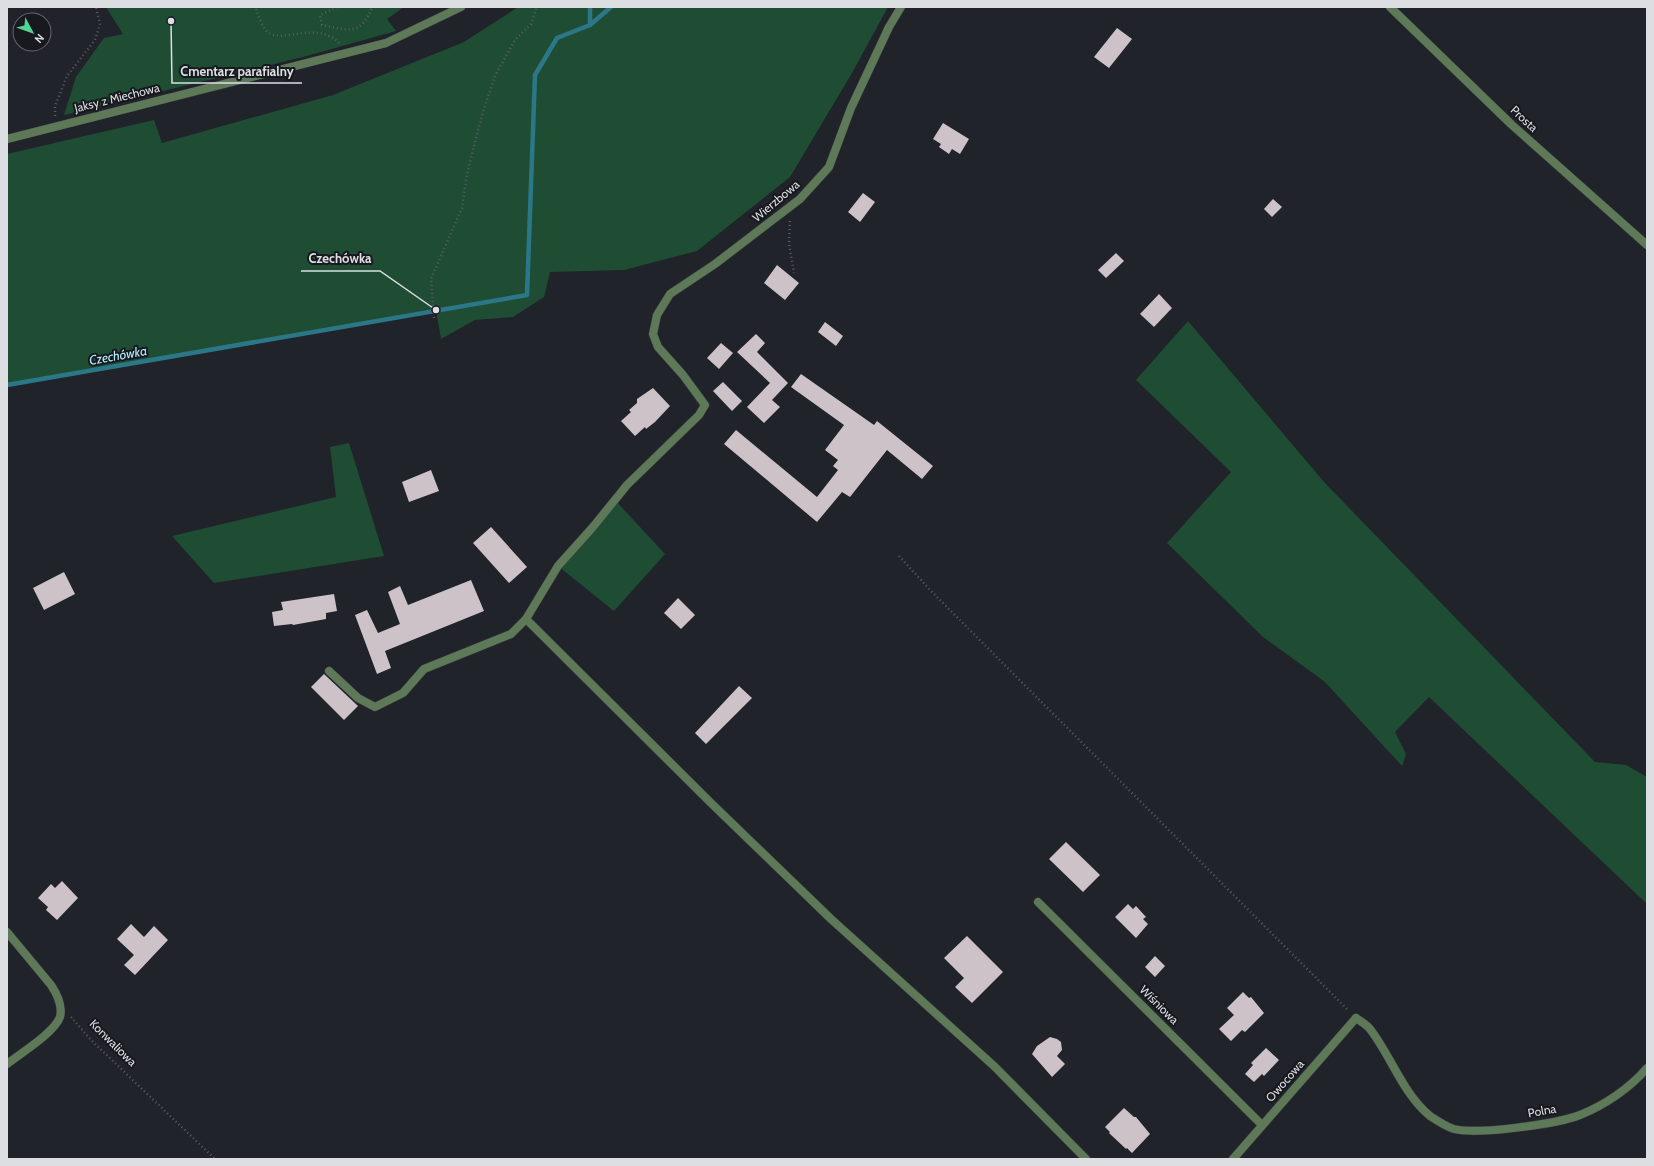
<svg xmlns="http://www.w3.org/2000/svg" width="1654" height="1166" font-family="Cabin,sans-serif">
	<style>
		.green { fill: #1e4d34 }
		.lines { fill: none; stroke-linecap: round; stroke-linejoin: round }
		.stream { stroke: #2c7787; stroke-width: 4.5 }
		.building { fill: #ccc2c7 }
		.service-casing { stroke: #3a3d43; stroke-width: 9 }
		.minor-casing { stroke: #3a3d43; stroke-width: 9 }
		.path { stroke: #5a5c62; stroke-width: 2.5; stroke-dasharray: 1 3; stroke-linecap: butt }
		.service { stroke: #5d7957; stroke-width: 8 }
		.minor { stroke: #5d7957; stroke-width: 8 }
		.labels { text-anchor: middle; stroke-width: 4; stroke-linejoin: round; paint-order: stroke }
		.street-label { font-size: 12px; fill: #dcdee2; stroke: #17191f }
		.water-label { font-size: 13px; font-style: italic; fill: #b4f0ff; stroke: #17191f }
		.leader { fill: none; stroke: #dcdee2; stroke-width: 1.5 }
		.callout-dot { fill: #dcdee2; stroke: #17191f; stroke-width: 1.5 }
		.callout-label { font-size: 13px; text-anchor: middle; font-weight: bold; fill: #dcdee2; stroke: #17191f; stroke-width: 4; stroke-linejoin: round; paint-order: stroke }
	</style>
	<rect width="100%" height="100%" fill="#202329"/>
	<!-- green -->
	<g class="green">
		<path d="M106,7H404L387,19L396,31L303,57L64,115L76,77L104,38L123,34Z"/>
		<path d="M518,7H888L852,73L790,177L697,251L624,270L550,272L544,297L513,317L475,320L441,339L436,310L7,385V154L154,120L162,143L333,95L464,42Z"/>
		<path d="M1188,321L1324,482L1595,762L1626,765L1647,777V904L1429,697L1395,732L1406,754L1402,766L1325,682L1263,637L1167,543L1231,472L1136,380Z"/>
		<path d="M349,443L384,556L214,583L172,536L336,497L330,447Z"/>
		<path d="M615,500L665,554L614,611L558,566Z"/>
	</g>
	<g class="lines">
		<!-- stream -->
		<g class="stream">
			<path d="M590,7V25"/>
			<path d="M7,385L527,295L535,75L557,38L590,25L611,7"/>
		</g>
	</g>
	<!-- building -->
	<g class="building">
		<path d="M1117,28L1132,39L1109,68L1094,57Z"/>
		<path d="M943,123L969,139L960,154L952,149L949,154L939,147L941,144L933,139Z"/>
		<path d="M863,193L875,202L860,222L848,212Z"/>
		<path d="M1273,199L1282,207L1272,217L1264,209Z"/>
		<path d="M1116,253L1124,261L1106,278L1098,270Z"/>
		<path d="M777,265L799,283L785,300L764,283Z"/>
		<path d="M1159,294L1172,308L1154,327L1140,314Z"/>
		<path d="M825,322L843,336L836,346L818,332Z"/>
		<path d="M756,334L765,343L757,352L788,383L772,400L780,407L764,423L747,407L770,383L737,352Z"/>
		<path d="M721,343L733,353L719,369L707,358Z"/>
		<path d="M801,374L874,425L877,421L933,466L922,479L887,450L850,497L842,492L817,522L724,444L736,430L817,497L838,470L833,466L838,460L825,450L844,425L791,387Z"/>
		<path d="M723,382L742,401L732,411L713,391Z"/>
		<path d="M653,388L670,406L655,422L646,429L645,427L635,436L621,421L631,412L629,410L637,403V399Z"/>
		<path d="M431,470L439,491L409,502L402,482Z"/>
		<path d="M491,527L527,567L509,583L473,543Z"/>
		<path d="M64,572L75,594L44,610L33,588Z"/>
		<path d="M471,580L484,611L385,651L391,668L377,674L355,615L367,610L378,633L400,624L388,592L400,586L408,605Z"/>
		<path d="M334,594L337,611L326,613V619L293,625L292,624L274,626L272,612L283,610L281,602Z"/>
		<path d="M678,598L695,615L681,629L664,613Z"/>
		<path d="M324,674L358,706L344,720L311,687Z"/>
		<path d="M739,686L752,698L706,744L695,733Z"/>
		<path d="M1066,842L1100,875L1083,892L1049,859Z"/>
		<path d="M62,881L78,898L57,920L46,910L48,907L38,898L51,884L55,888Z"/>
		<path d="M1128,904L1133,909L1136,906L1146,917L1143,919L1148,924L1136,938L1115,917Z"/>
		<path d="M131,924L144,937L154,926L168,940L135,975L124,965L134,955L117,939Z"/>
		<path d="M967,936L1003,972L972,1003L955,987L964,978L944,958Z"/>
		<path d="M1155,956L1165,966L1155,977L1145,967Z"/>
		<path d="M1243,992L1249,998L1251,997L1264,1013L1245,1032L1242,1030L1231,1041L1219,1029L1234,1015L1227,1008Z"/>
		<path d="M1050,1037L1057,1039L1061,1042L1062,1050L1057,1056L1065,1064L1052,1077L1032,1054L1037,1046Z"/>
		<path d="M1266,1048L1279,1060L1264,1076L1262,1074L1254,1082L1245,1074L1253,1065L1251,1063Z"/>
		<path d="M1124,1108L1134,1117H1136L1150,1134L1132,1153L1127,1148L1126,1149L1109,1133L1110,1132L1105,1127Z"/>
	</g>
	<g class="lines">
		<!-- service casing -->
		<g class="service-casing">
			<g id="service">
				<path d="M526,619L711,803L831,919L994,1066L1086,1159"/>
				<path d="M1038,902L1262,1125"/>
				<path d="M1356,1018C1360,1021 1366,1024 1370,1029C1391,1056 1403,1094 1430,1116C1436,1120 1447,1127 1454,1129C1477,1135 1557,1124 1580,1115C1605,1105 1630,1088 1647,1068"/>
			</g>
		</g>
		<!-- minor casing -->
		<g class="minor-casing">
			<g id="minor">
				<path d="M1390,7L1512,125L1647,245"/>
				<path d="M7,139L386,43L461,7"/>
				<path d="M329,671L358,698L375,707L403,693L424,669L511,634L526,619L558,566L593,527L627,485L699,415L705,405L683,375L658,347L653,334L657,315L670,294L715,264L800,199L829,167L851,108L889,27L901,7"/>
				<path d="M7,932L51,985C57,994 63,1005 60,1017C54,1033 21,1053 7,1064"/>
				<path d="M1233,1159L1356,1018"/>
			</g>
		</g>
		<!-- path -->
		<g class="path">
			<path d="M337,7L320,15L322,25C349,31 362,35 372,7"/>
			<path d="M256,9C259,17 262,28 269,33C284,43 318,20 340,44"/>
			<path d="M55,116V106L67,76L95,40L100,24L96,7"/>
			<path d="M790,221L789,243L794,273"/>
			<path d="M434,318L431,279L462,208L467,174L482,115L495,76L515,40L531,24L537,7"/>
			<path d="M899,556L931,591L1349,1011"/>
			<path d="M71,1017L91,1040L215,1159"/>
		</g>
		<!-- service -->
		<use href="#service" class="service"/>
		<!-- minor -->
		<use href="#minor" class="minor"/>
	</g>
	<g class="labels">
		<!-- street labels -->
		<g class="street-label">
			<text transform="translate(117 98) rotate(-14)" y="4">Jaksy z Miechowa</text>
			<text transform="translate(1524 119) rotate(43)" y="4">Prosta</text>
			<text transform="translate(776 201) rotate(-40)" y="4">Wierzbowa</text>
			<text transform="translate(1159 1005) rotate(45)" y="4">Wiśniowa</text>
			<text transform="translate(113 1043) rotate(45)" y="4">Konwaliowa</text>
			<text transform="translate(1285 1081) rotate(-49)" y="4">Owocowa</text>
			<text transform="translate(1542 1111) rotate(-10)" y="4">Polna</text>
		</g>
		<!-- water labels -->
		<g class="water-label">
			<text transform="translate(118 355) rotate(-10)" y="5">Czechówka</text>
		</g>
	</g>
	<!-- callouts -->
	<path class="leader" d="M171 21L172 83H302M436 310L380 271H301"/>
	<g class="callout-dot">
		<circle cx="171" cy="21" r="4"/>
		<circle cx="436" cy="310" r="4"/>
	</g>
	<g class="callout-label">
		<text x="237" y="76">Cmentarz parafialny</text>
		<text x="340" y="263">Czechówka</text>
	</g>
	<!-- border -->
	<rect width="1654" height="1166" fill="none" stroke="#dcdee2" stroke-width="16"/>
	<!-- north arrow -->
	<g transform="translate(32 32) rotate(131)"><circle r="19" fill="#17191f" stroke="#66686d"/>
	<path d="M0-3L7 15L0 10L-7 15Z" fill="#53d396"/>
	<text y="-6" font-size="11" font-weight="bold" text-anchor="middle" fill="#dcdee2">N</text>
	</g>
</svg>
